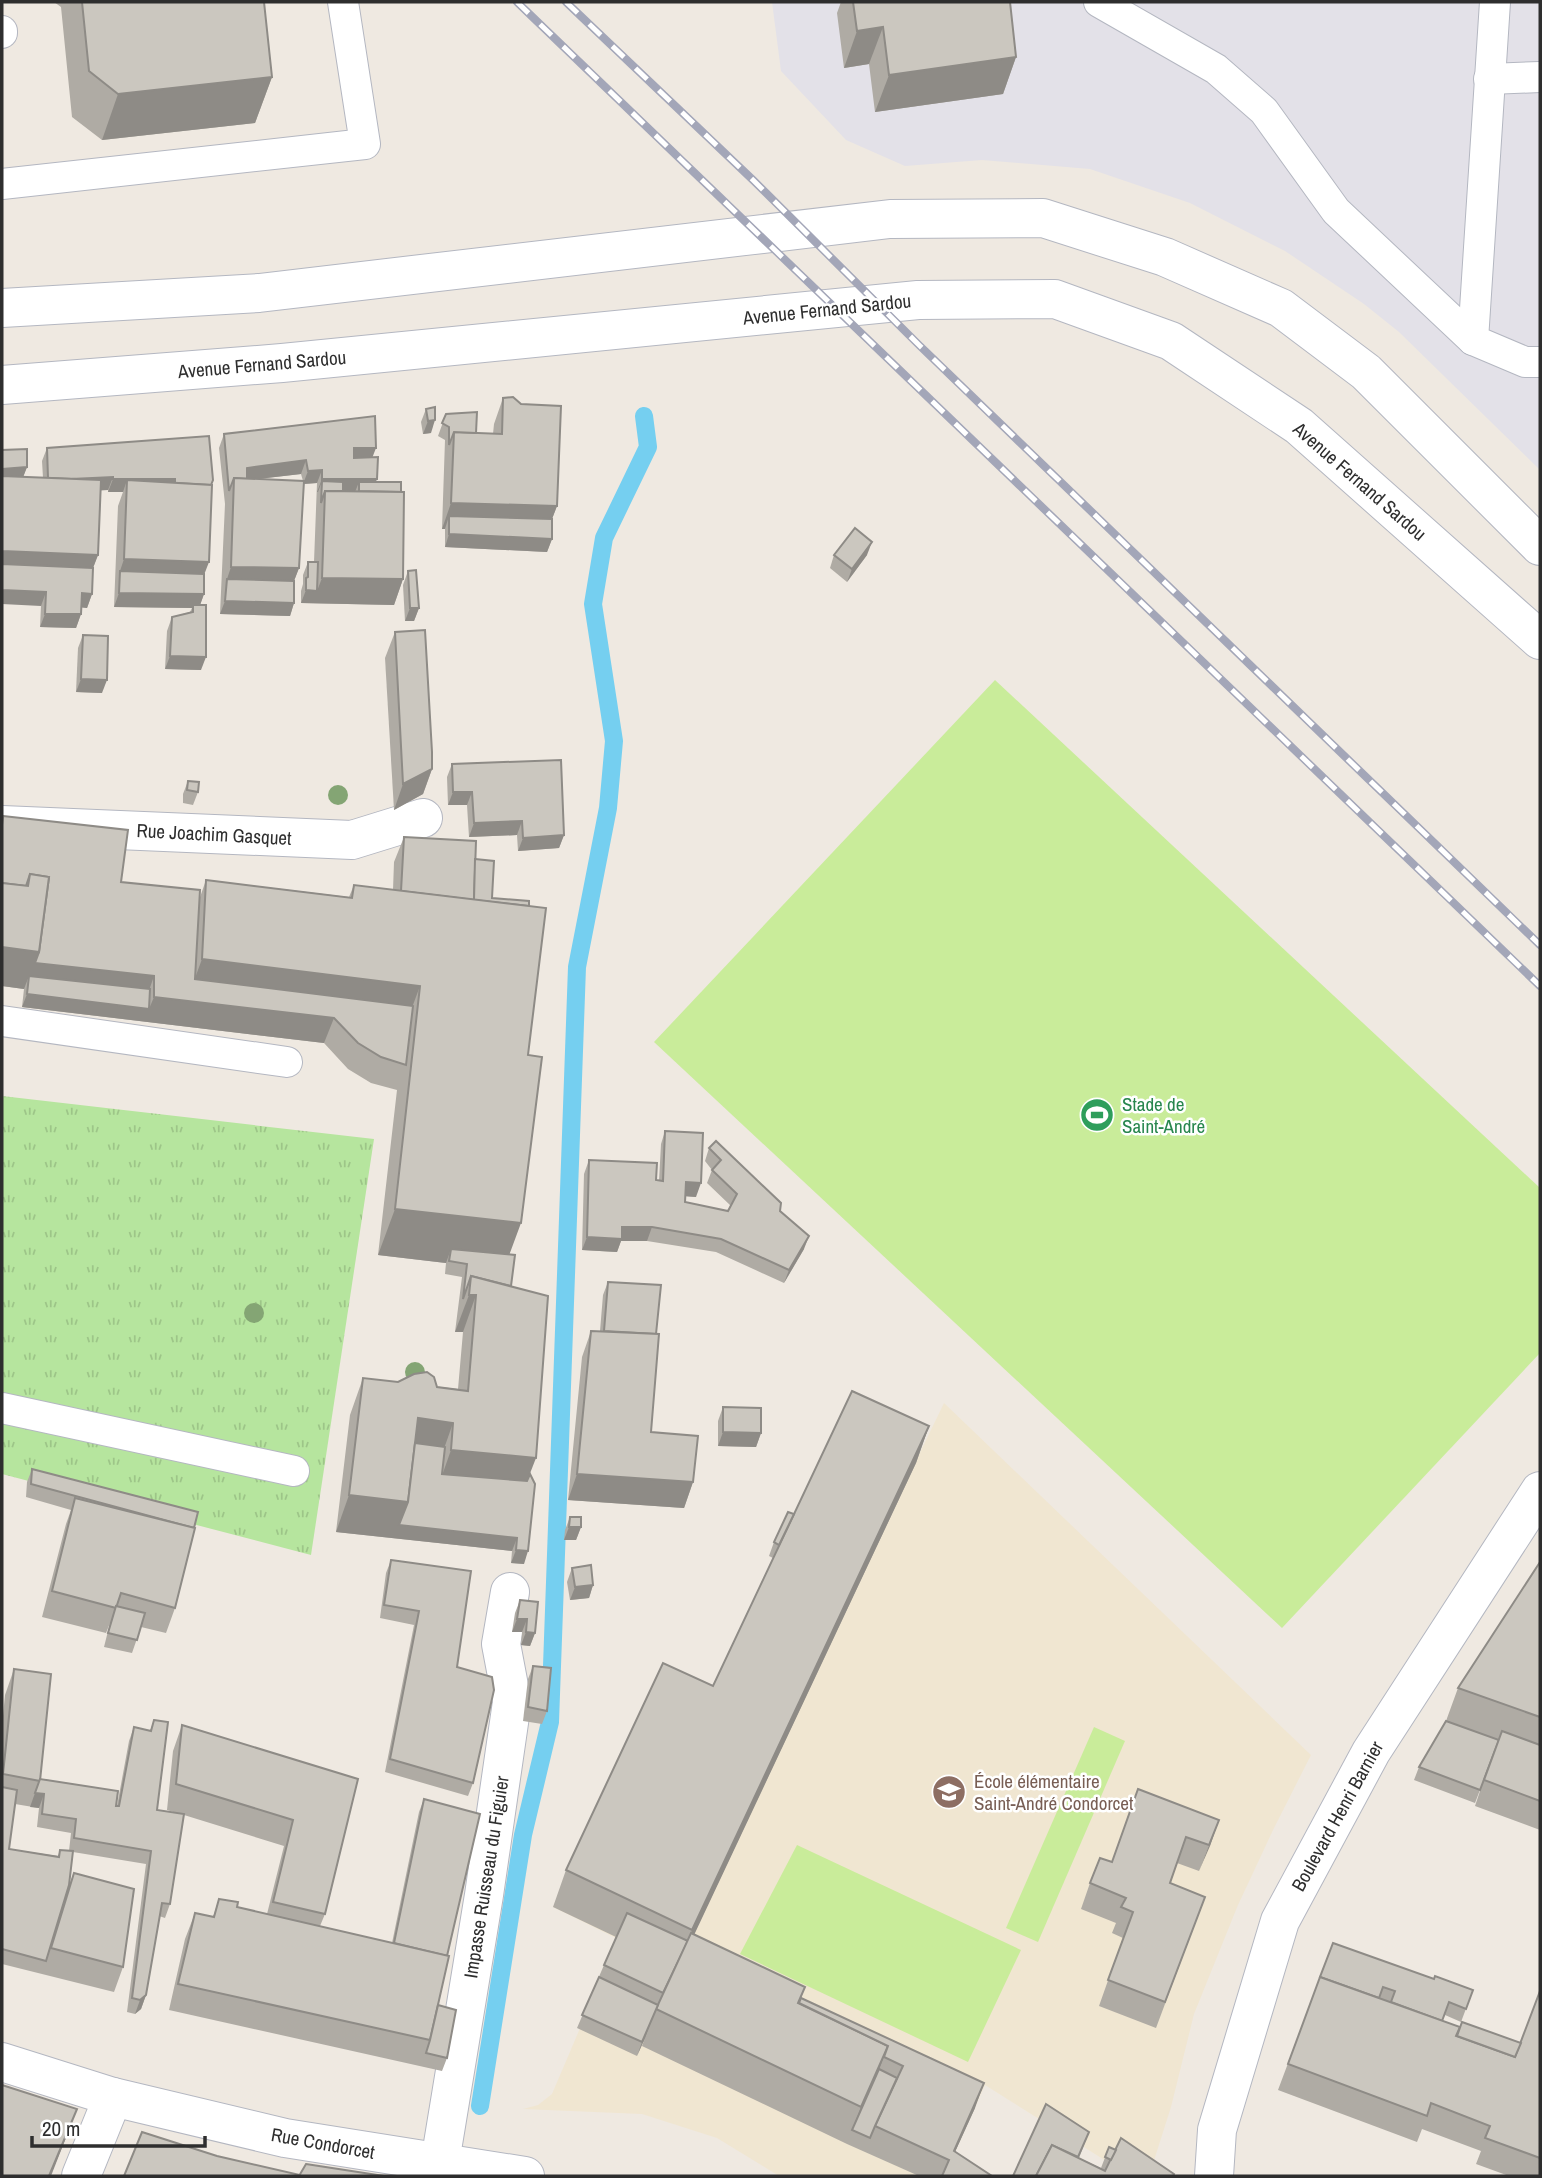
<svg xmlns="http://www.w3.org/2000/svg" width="1542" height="2178" font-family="'Archivo Narrow',sans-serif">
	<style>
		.industrial { fill: #e3e1e8 }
		.education { fill: #f0e6d1 }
		.park { fill: url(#park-tufts) }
		.pitch { fill: #c9ec9a }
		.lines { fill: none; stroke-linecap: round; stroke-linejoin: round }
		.stream { stroke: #75cff0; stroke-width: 18 }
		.lane-casing { stroke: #b4b7c1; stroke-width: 32 }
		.street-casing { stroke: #b4b7c1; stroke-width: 40 }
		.secondary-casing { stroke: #b4b7c1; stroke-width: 40 }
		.lane { stroke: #fff; stroke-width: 30 }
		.street { stroke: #fff; stroke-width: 38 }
		.secondary { stroke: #fff; stroke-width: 38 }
		.rail-casing { stroke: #a3a6b8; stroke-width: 8 }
		.rail { stroke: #fff; stroke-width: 5; stroke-dasharray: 16; stroke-linecap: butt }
		.tree { fill: #84a574 }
		.wall { fill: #afaba4; fill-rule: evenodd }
		.shaded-wall { fill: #8e8b86 }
		.building { fill: #cbc7bf; stroke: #8e8b86; stroke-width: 2 }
		.labels { text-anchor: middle; stroke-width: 5; stroke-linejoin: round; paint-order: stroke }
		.street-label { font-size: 19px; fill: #2e2e2e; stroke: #fff }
		.leisure-label { font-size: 19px; fill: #27864d; stroke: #fff; text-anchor: start }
		.education-label { font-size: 19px; fill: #785e54; stroke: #fff; text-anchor: start }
	</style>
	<defs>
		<pattern id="park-tufts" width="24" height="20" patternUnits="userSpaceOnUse" patternTransform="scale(1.75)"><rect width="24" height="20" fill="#b6e59e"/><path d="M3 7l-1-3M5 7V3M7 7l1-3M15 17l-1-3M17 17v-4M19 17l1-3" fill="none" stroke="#9dc588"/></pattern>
	</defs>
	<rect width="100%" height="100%" fill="#efe9e1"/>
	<!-- industrial -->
	<path class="industrial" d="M772,2H1540V470L1399,332L1364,304L1285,251L1190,203L1090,169L982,160L905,166L846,140L781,71Z"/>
	<!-- education -->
	<path class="education" d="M944,1403L1311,1755L1273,1830L1238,1905L1194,2014L1171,2107L1149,2176H1130L985,2085L944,2176H779L717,2138L642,2114L523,2109L538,2105L552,2094L618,1939L553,1907L699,1722L915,1463Z"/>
	<!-- park -->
	<path class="park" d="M2,1096L374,1139L311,1555L2,1474Z"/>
	<!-- pitch -->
	<g class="pitch">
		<path d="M995,680L1540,1188V1353L1282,1628L654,1042Z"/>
		<path d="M1094,1727L1125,1741L1038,1942L1006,1928Z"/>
		<path d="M797,1845L1021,1950L968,2062L740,1954Z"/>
	</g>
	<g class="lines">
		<!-- stream -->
		<path class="stream" d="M480,2106L523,1835L550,1722L577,967L608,808L614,741L593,604L604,538L648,447L644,416"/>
		<!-- lane casing -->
		<g class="lane-casing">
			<g id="lane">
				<path d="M1099,2L1216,69L1264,111L1336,211L1473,340"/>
				<path d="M1495,2L1473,340L1525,362H1540"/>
				<path d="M2,33V31"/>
				<path d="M1489,79L1540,77"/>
				<path d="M2,184L365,144L343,2"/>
				<path d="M2,1021L287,1062"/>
				<path d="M2,1408L294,1471"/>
			</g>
		</g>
		<!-- street casing -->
		<g class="street-casing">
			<g id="street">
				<path d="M2,825L352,840L423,818"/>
				<path d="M81,2176L113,2097"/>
				<path d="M435,2176L440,2162L484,1895L512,1702L501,1644L510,1592"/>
				<path d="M1214,2176L1217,2130L1280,1921L1371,1752L1540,1491"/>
			</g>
		</g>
		<!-- secondary casing -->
		<g class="secondary-casing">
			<g id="secondary">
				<path d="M2,308L259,293L890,219L1043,218L1165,257L1281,308L1366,372L1540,546"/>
				<path d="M2,385L282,363L918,300L1055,299L1171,341L1299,426L1540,640"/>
				<path d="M2,2062L113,2097L285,2138L525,2176"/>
			</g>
		</g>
		<!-- lane -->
		<use href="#lane" class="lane"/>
		<!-- street -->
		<use href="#street" class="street"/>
		<!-- secondary -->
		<use href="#secondary" class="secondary"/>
		<!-- rail casing -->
		<g class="rail-casing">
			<g id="rail">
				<path d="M517,2L1540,986"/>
				<path d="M566,2L753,180L920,346L1540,945"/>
			</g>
		</g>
		<!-- rail -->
		<use href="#rail" class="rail"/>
	</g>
	<!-- trees -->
	<g class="tree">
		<circle cx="338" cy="795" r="10"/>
		<circle cx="254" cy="1313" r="10"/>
		<circle cx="415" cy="1372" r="10"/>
	</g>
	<!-- wall -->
	<g class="wall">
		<path d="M54,2H264L272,77L255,123L102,140L72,117L61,7Z"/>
		<path d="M841,2H1010L1016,57L1003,94L875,112L869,64L844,68L837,13Z"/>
		<path d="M503,398L557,506L552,519V539L547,552L445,547V529H442L445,440L438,436L446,414L476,433L493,434L494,424Z"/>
		<path d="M426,409L431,433L423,434L421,422Z"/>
		<path d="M224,434L373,458L376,482L403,579L394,605L301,603V591L303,584V575L308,562H314L317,483L304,484L299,568L294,581V603L290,616L220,614L225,504L219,448ZM301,474L303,481L257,479Z"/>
		<path d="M47,448L211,485L204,574V594L200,605L201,670L165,669L167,631L172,617L190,612L192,608L114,607L118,506L123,492H108V490H101L98,555L93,568L92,594L87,608L81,607V614L76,628L40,627L41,606L2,450L27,467L23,477L43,478L42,461Z"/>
		<path d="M834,555H867L847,582L830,568Z"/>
		<path d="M408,571L419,608L414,621H405L403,585Z"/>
		<path d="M395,632L432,769L423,794L394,810L385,658Z"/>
		<path d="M83,635L102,693L76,692L78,648Z"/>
		<path d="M452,764L564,835L559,848L518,851L517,835L469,837L467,805H448L447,777Z"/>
		<path d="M188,781L198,792L193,805L183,803V794Z"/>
		<path d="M3,816L121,882L199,900L206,880L349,897L354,885L393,890L394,862L404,837L475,859L492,898L528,1055L509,1255L511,1286L530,1474L524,1564L511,1563L512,1551L336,1532L350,1415L363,1378L458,1389L463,1332H455L462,1277L445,1274L446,1263L378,1255L397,1090L371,1083L348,1069L324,1043L22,1007L24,989L2,986V820Z"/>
		<path d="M665,1131L696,1197L685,1196V1202L728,1211L731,1206L707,1183L712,1170L705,1161L709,1148L780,1211L804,1249L784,1283L716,1252L647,1241H621L617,1252L582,1250L584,1174L589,1160L659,1181L661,1144Z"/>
		<path d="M608,1282L656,1334L651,1432L693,1482L684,1508L568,1500L582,1357L591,1331H600L603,1295Z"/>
		<path d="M723,1407L761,1433L756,1447L718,1446V1421Z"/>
		<path d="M929,1426L916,1463L694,1934L805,1987L801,1998L975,2108L955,2152L992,2176H919L847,2144L642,2046L645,2038L637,2056L577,2028L616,1937L553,1907L566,1870L713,1686L773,1558L769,1556L774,1542L794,1514Z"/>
		<path d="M32,1469L198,1512L175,1608L166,1633L141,1627L132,1653L104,1647L110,1623L106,1633L42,1617L66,1524L71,1510L26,1497L27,1482Z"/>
		<path d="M570,1517L581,1527L576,1540H564L565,1530Z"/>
		<path d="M391,1560L457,1667L473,1783L468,1796L385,1772L414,1625L380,1618L386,1573Z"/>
		<path d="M1540,1562V1830L1475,1806L1483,1782L1475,1803L1414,1780L1419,1767L1446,1721L1458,1688Z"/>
		<path d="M572,1568L593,1585L589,1598L570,1600L567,1582Z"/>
		<path d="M520,1600L535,1633L530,1646L521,1645L522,1632H512L515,1613Z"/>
		<path d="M533,1666L547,1711L542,1724L523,1721L528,1679Z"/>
		<path d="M14,1669L40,1779L117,1806L129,1741L134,1727L150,1731L154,1720L157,1810L180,1814L167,1810L173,1751L182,1725L358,1779L325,1914L320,1926L392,1943L419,1812L424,1799L447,1956L438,2005L447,2058L442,2071L169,2010L185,1939L195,1913L213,1917L219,1899L237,1907L267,1914L284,1846L184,1815L170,1904L165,1918L159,1916L146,1995L141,2009L135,2014L127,2012L146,1864L73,1852L69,1885L74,1873L123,1967L114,1992L2,1964V1726L5,1695ZM15,1804L39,1808L37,1827L71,1833L69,1851L60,1850L58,1856L9,1849Z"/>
		<path d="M1219,1820L1199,1871L1177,1863L1170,1883L1205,1897L1156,2028L1099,2006L1123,1938L1112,1933L1116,1923L1081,1909L1090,1883L1111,1862Z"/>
		<path d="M1333,1943L1434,1979L1473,1990L1461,2022L1445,2015L1442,2021L1460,2027L1521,2043L1540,1991V2176H1509L1476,2164L1481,2151L1422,2129L1417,2142L1278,2090Z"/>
		<path d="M1089,2132L1079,2158L1101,2168L1109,2147L1173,2176H1013Z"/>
	</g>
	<!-- shaded-wall -->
	<g class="shaded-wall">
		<path d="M883,27L869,64L844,68L857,31Z"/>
		<path d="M1016,57L1003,94L875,112L889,75Z"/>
		<path d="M272,77L255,123L102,140L118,94Z"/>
		<path d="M435,420L431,433L423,434L428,421Z"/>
		<path d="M354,448H376L371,461H349Z"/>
		<path d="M306,460L301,474L242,481L247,468Z"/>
		<path d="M27,467L22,480L2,482V469Z"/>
		<path d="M322,470L317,483L303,484L308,471Z"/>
		<path d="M113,477L108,490L44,494L48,480Z"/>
		<path d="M113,479H175L170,492L127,480L123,492H108Z"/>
		<path d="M322,479H377L372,493L359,482L355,492H321L322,481L318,492H317Z"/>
		<path d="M451,503L557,506L547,532L449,516L445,529H442Z"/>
		<path d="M449,534L552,539L547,552L445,547Z"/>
		<path d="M872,542L867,555L847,582L852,569Z"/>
		<path d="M2,551L98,555L88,581L2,577Z"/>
		<path d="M124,559L209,562L199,588L120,571Z"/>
		<path d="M231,567L299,568L289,594L227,579Z"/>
		<path d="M322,578L403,579L394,605L301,603L306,590L317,591Z"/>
		<path d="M2,590L46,592L41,606L2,604Z"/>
		<path d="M82,593L92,594L87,608L77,607Z"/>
		<path d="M119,593L204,594L199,608L193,605L192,608L114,607Z"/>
		<path d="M225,601L294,603L290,616L220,614Z"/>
		<path d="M410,608H419L414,621H405Z"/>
		<path d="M45,614H81L76,628L40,627Z"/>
		<path d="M170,656L206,657L201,670L165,669Z"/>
		<path d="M81,679L107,680L102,693L76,692Z"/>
		<path d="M432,769L423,794L394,810L403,784Z"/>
		<path d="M453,792H472L467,805H448Z"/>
		<path d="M522,821L517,835L469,837L474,823Z"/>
		<path d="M564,835L559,848L518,851L523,838Z"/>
		<path d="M2,947L39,952L154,976L145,1002L29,976L24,989L2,986Z"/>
		<path d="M202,959L420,986L403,1032L334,1018L324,1043L22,1007L27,994L149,1009L154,997L187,1000Z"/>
		<path d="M686,1182L701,1183L696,1197L682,1196Z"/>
		<path d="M395,1209L521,1223L504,1269L467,1264L451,1249L446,1263L378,1255Z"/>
		<path d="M622,1227H652L647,1241H621L617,1252L582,1250L587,1237Z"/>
		<path d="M809,1236L804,1249L784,1283L789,1270Z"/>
		<path d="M469,1295H476L463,1332H455Z"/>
		<path d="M418,1418L453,1423L440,1460L410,1442Z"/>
		<path d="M929,1426L916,1463L679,1967L692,1930Z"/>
		<path d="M723,1432L761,1433L756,1447L718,1446Z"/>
		<path d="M451,1450L536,1458L522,1494L438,1487Z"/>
		<path d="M577,1474L693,1482L684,1508L568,1500Z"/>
		<path d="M349,1495L408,1502L517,1538L512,1551L336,1532Z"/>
		<path d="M569,1527H581L576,1540H564Z"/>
		<path d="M516,1550L528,1551L524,1564L511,1563Z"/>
		<path d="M593,1585L589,1598L570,1600L575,1587Z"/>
		<path d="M517,1619H527L522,1632H512Z"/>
		<path d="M526,1632L535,1633L530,1646L521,1645Z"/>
		<path d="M35,1793L44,1794L39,1808L30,1807Z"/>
		<path d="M1219,1820L1210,1846L1199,1871L1209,1845Z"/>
		<path d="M146,1995L141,2009L135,2014L140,2000Z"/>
		<path d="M650,2024L645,2038L637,2056L642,2042Z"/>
		<path d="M888,2046L874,2083L852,2130L861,2107Z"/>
		<path d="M984,2083L975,2108L944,2176L954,2151Z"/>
		<path d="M77,2109L67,2135L51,2176H49Z"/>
	</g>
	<!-- building -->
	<g class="building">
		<path d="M82,2H264L272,77L118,94L89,71Z"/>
		<path d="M853,2H1010L1016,57L889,75L883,27L857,31Z"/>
		<path d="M513,397L521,404L561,406L557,506L451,503L454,432L502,434L503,398Z"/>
		<path d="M435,407V420L428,421L426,409Z"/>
		<path d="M477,412L476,433L454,432L449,445V427L442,423L446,414Z"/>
		<path d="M375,416L376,448H354V458L378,457L377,479H322V470L308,471L306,460L247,468V479L234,478L229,491L224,434Z"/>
		<path d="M209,436L213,480L211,485L175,483V479H113V477L71,479L48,478L47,448Z"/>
		<path d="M27,449V467L2,469V450Z"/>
		<path d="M2,476L101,480L98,555L2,551Z"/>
		<path d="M234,478L304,481L299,568L231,567Z"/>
		<path d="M127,480L212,485L209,562L124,559Z"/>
		<path d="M322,481L343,482V491H325L321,503Z"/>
		<path d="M359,482H401V492L359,491Z"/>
		<path d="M325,491L404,492L403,579L322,578Z"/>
		<path d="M449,516L552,519V539L449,534Z"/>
		<path d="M855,528L872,542L852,569L834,555Z"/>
		<path d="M308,562H318L317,591L306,590V578L308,577Z"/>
		<path d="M2,564L93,568L92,594L82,593L81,614H45L46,592L2,590Z"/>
		<path d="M416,570L419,608H410L408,571Z"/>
		<path d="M120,571L204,574V594L119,593Z"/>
		<path d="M227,579L294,581V603L225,601Z"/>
		<path d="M193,605H206V657L170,656L172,617L193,612Z"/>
		<path d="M425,630L432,752V769L403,784L395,632Z"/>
		<path d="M83,635L108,636L107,680L81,679Z"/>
		<path d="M561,760L564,835L523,838L522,821L474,823L472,792H453L452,764Z"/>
		<path d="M188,781L199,782L198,792L187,790Z"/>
		<path d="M3,816L128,830L121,882L200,890L195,979L413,1006L406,1065L381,1057L358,1043L334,1018L154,997V976L35,963L39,952L49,877L30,874L26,886L2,883V825Z"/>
		<path d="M404,837L476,841L474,900L401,891Z"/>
		<path d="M475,859L494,861L492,898L529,901V906L474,900Z"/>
		<path d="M30,874L49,877L39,952L2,947V883L28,886Z"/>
		<path d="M206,880L352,898L354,885L546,908L528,1055L542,1057L521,1223L395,1209L420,986L202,959Z"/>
		<path d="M29,976L150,989L149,1009L27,994Z"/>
		<path d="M665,1131L703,1133L701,1183L686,1182L685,1202L728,1211L737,1194L712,1170L721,1160L709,1148L716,1141L781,1203L780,1211L809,1236L789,1270L721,1239L652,1227H622V1239L587,1237L589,1160L657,1163L656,1180L663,1181Z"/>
		<path d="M451,1249L515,1255L511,1286L471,1276L463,1299L467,1264L449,1261Z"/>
		<path d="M471,1276L548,1296L536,1458L451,1450L453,1423L418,1418L408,1502L349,1495L363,1378L398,1382L414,1374L427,1372L434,1377L437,1387L468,1391L476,1295H469Z"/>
		<path d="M608,1282L661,1285L656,1334L604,1331Z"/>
		<path d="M591,1331L659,1334L651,1432L698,1436L693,1482L577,1474Z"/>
		<path d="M852,1391L929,1426L692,1930L566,1870L663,1663L713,1686Z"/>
		<path d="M723,1407L761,1408V1433L723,1432Z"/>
		<path d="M415,1443L445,1447L442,1474L527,1481L530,1474L535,1484L528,1551L516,1550L517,1538L399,1525L408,1502Z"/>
		<path d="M32,1469L198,1512L194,1528L31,1484Z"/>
		<path d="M75,1498L195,1528L175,1608L121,1593L116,1608L52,1591Z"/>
		<path d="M788,1512L794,1514L779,1545L774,1542Z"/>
		<path d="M570,1517H581V1527H569Z"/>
		<path d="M391,1560L471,1571L457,1667L492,1677L494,1690L473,1783L390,1759L419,1611L384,1605Z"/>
		<path d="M1540,1562V1717L1458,1688Z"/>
		<path d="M591,1565L593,1585L575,1587L572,1568Z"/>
		<path d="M520,1600L538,1602L535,1633L526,1632L527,1619H517Z"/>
		<path d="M116,1606L145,1613L137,1640L108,1633Z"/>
		<path d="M533,1666L551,1668L547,1711L528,1707Z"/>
		<path d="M14,1669L51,1674L40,1781L3,1774Z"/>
		<path d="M154,1720L168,1722L157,1810L184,1814L170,1904L162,1903L146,1995L140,2000L132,1998L151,1851L74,1838L76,1819L42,1814L44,1794L35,1793L40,1779L118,1791L116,1806H119L134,1727L151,1731Z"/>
		<path d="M1446,1721L1499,1740L1480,1790L1419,1767Z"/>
		<path d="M182,1725L358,1779L325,1914L273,1902L293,1820L176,1784Z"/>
		<path d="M1502,1731L1540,1745V1801L1484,1780Z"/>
		<path d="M2,1787L17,1790L9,1849L59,1857L60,1850L73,1851L69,1885L46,1961L2,1949Z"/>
		<path d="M1138,1789L1219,1820L1209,1845L1186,1837L1170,1883L1205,1897L1165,2002L1108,1980L1133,1912L1121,1907L1126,1898L1090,1883L1100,1858L1112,1862Z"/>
		<path d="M424,1799L480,1814L447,1956L394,1943Z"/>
		<path d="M74,1873L134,1889L123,1967L51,1948Z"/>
		<path d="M219,1899L238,1902L237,1907L449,1956L430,2040L178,1984L195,1913L214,1917Z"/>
		<path d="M627,1913L688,1941L663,1993L604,1965Z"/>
		<path d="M691,1933L805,1987L798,2003L888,2046L861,2107L656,2009Z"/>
		<path d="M1333,1943L1434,1979L1435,1976L1473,1990L1466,2009L1449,2002L1442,2021L1391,2002L1395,1991L1383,1987L1379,1998L1320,1977Z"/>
		<path d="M599,1977L658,2005L642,2042L582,2015Z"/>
		<path d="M1320,1977L1460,2027L1456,2036L1515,2057L1540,1991V2158L1485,2138L1490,2126L1431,2103L1427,2116L1288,2064Z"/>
		<path d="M801,1998L984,2083L954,2151L992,2176H942L949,2160L875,2126L903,2066L884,2057L888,2046L799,2003Z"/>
		<path d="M438,2005L456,2010L447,2058L426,2053L430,2040Z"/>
		<path d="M1462,2022L1521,2043L1515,2057L1457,2036Z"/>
		<path d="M879,2069L897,2078L875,2126L870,2138L852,2130Z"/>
		<path d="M2,2085L77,2109L49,2176H2Z"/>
		<path d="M1046,2104L1089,2132L1078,2157L1052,2145L1036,2176H1013Z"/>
		<path d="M142,2132L217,2156L300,2175L299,2176H124Z"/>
		<path d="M1121,2138L1174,2174L1173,2176H1036L1052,2145L1105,2171Z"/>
		<path d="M1109,2147L1116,2150L1111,2160L1105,2157Z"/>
		<path d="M306,2164L384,2176H299Z"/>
	</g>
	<!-- icons -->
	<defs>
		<g id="stadium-disc" transform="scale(1.75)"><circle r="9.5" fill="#2e9e5b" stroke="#fff"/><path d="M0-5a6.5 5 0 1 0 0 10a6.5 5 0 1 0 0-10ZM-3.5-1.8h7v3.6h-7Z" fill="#fff"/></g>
		<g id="school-disc" transform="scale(1.75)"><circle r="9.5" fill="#8d6e63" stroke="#fff"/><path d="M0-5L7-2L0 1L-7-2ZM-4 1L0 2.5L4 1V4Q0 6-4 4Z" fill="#fff"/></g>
	</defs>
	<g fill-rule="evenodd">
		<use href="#stadium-disc" x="1097" y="1115"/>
		<use href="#school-disc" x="949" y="1792"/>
	</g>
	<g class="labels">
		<!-- street labels -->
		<g class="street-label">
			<text transform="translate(827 309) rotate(-6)" y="7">Avenue Fernand Sardou</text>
			<text transform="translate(262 364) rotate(-5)" y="7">Avenue Fernand Sardou</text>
			<text transform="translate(1360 481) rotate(41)" y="7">Avenue Fernand Sardou</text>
			<text transform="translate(214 834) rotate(3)" y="7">Rue Joachim Gasquet</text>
			<text transform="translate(1337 1816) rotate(-61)" y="7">Boulevard Henri Barnier</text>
			<text transform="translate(486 1877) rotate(-81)" y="7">Impasse Ruisseau du Figuier</text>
			<text transform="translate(323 2143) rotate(10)" y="7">Rue Condorcet</text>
		</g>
		<!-- leisure labels -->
		<g class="leisure-label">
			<text x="1122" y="1111">Stade de<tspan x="1122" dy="22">Saint-André</tspan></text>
		</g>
		<!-- education labels -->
		<g class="education-label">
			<text x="974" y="1788">École élémentaire<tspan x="974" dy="22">Saint-André Condorcet</tspan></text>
		</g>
	</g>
	<!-- border -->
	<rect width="1542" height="2178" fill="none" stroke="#2e2e2e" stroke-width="7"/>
	<!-- scale -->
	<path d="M32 2136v10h173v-10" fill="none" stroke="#2e2e2e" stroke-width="3.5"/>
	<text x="42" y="2136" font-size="21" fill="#2e2e2e" stroke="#ffffff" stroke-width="5" paint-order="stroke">20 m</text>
</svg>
